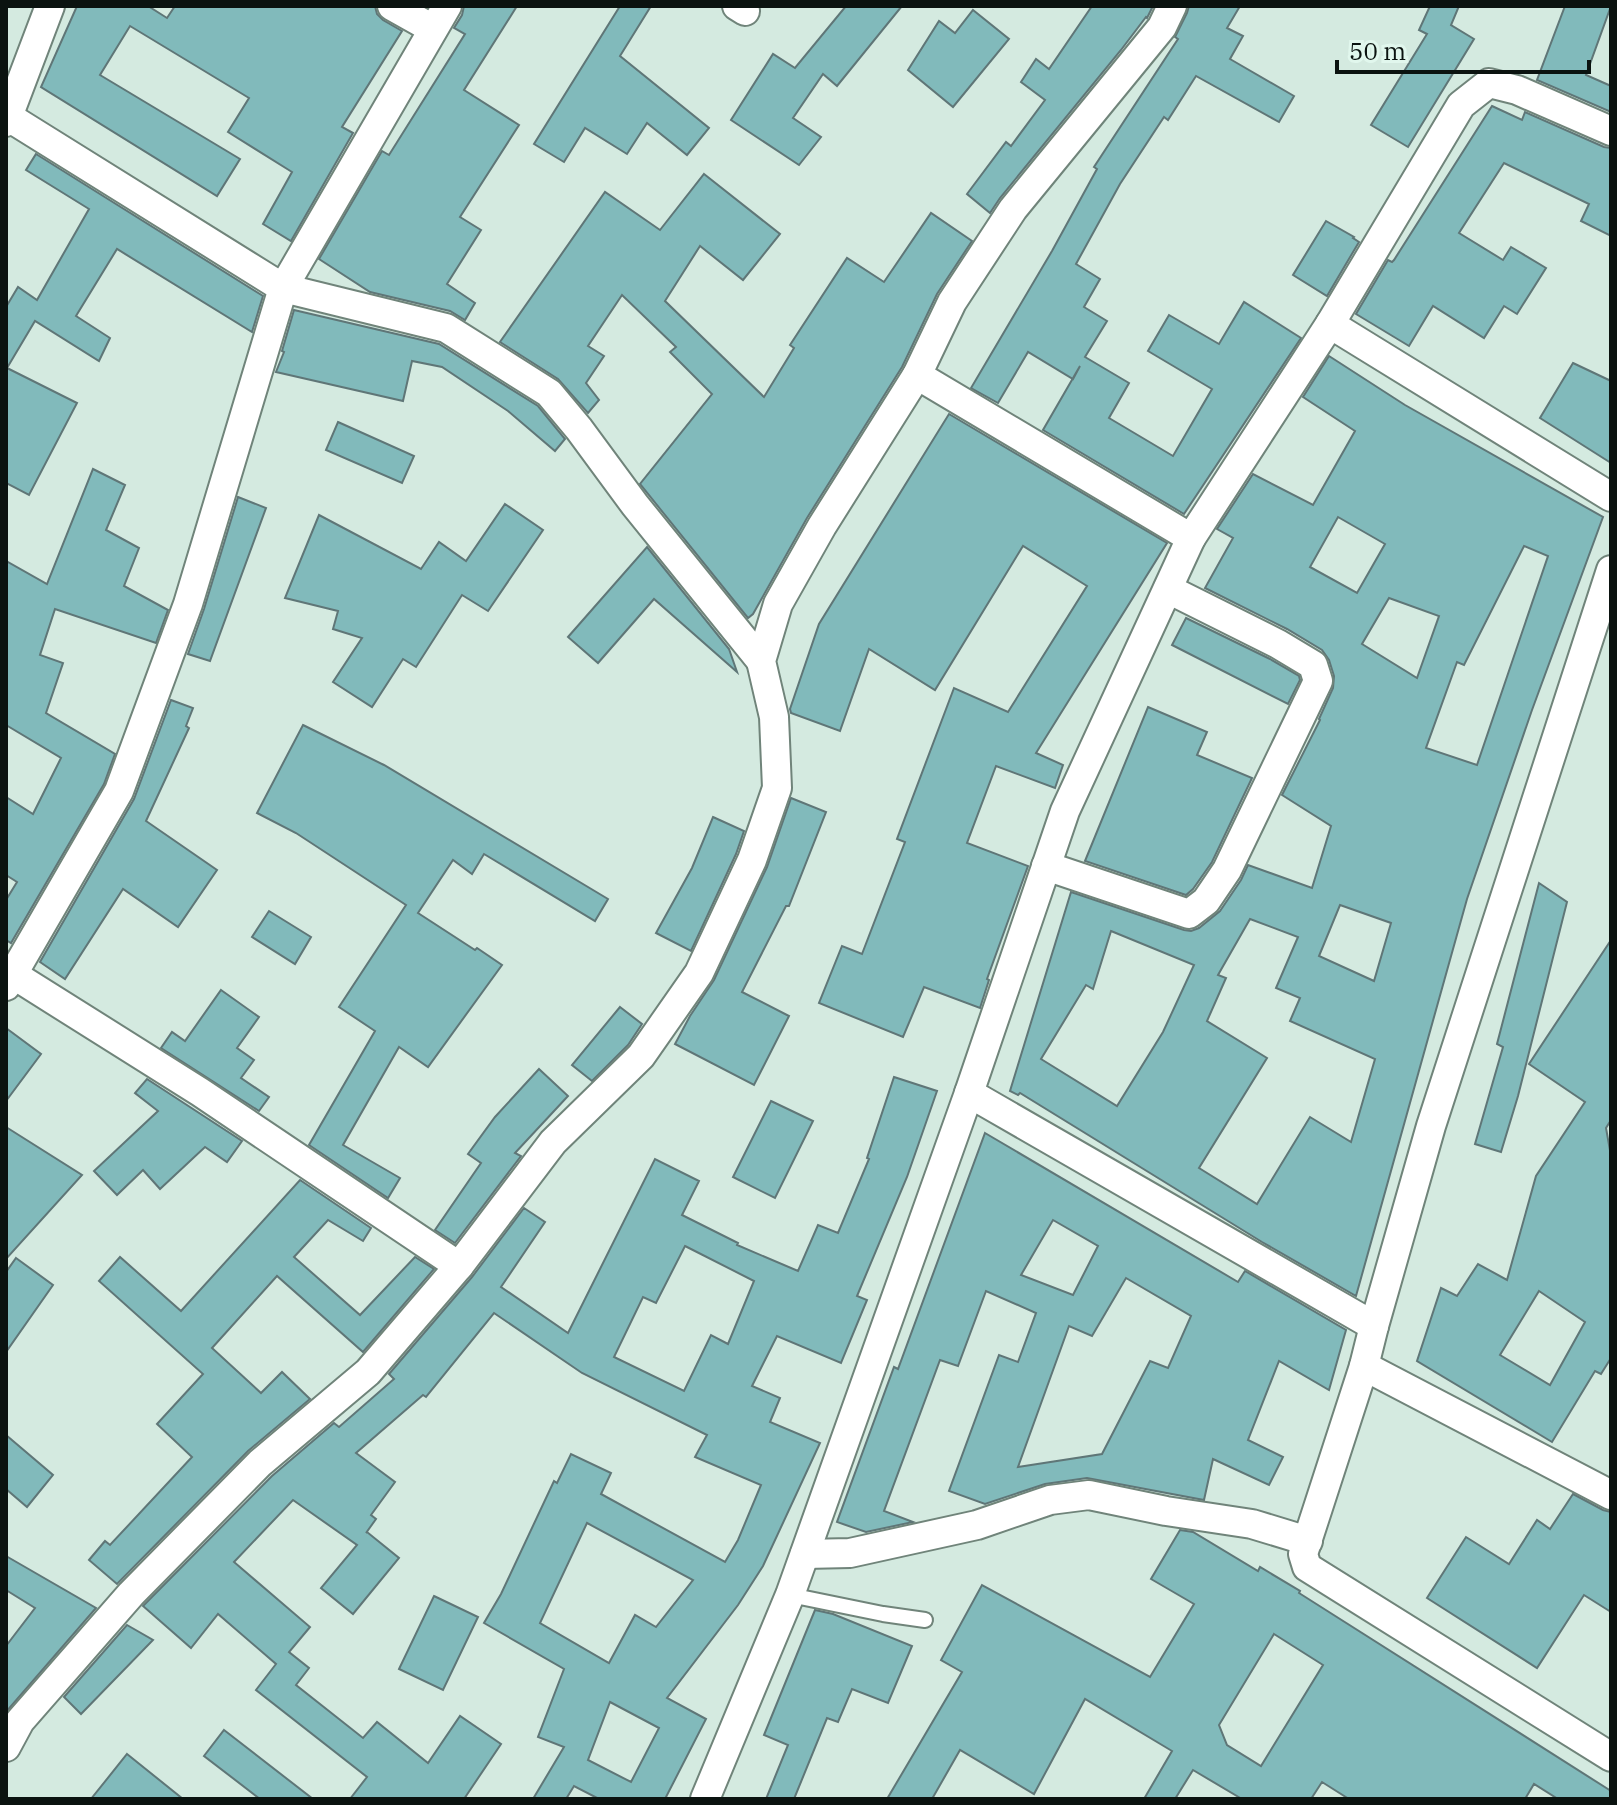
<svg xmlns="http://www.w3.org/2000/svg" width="1617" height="1805" font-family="'IBM Plex Serif',serif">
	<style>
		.building { fill: #81babb; stroke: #5f7677; stroke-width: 2; fill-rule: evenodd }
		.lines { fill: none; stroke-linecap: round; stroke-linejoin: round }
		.service-casing { stroke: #70847a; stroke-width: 18 }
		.minor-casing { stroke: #70847a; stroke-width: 32 }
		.service { stroke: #fff; stroke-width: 14 }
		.minor { stroke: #fff; stroke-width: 28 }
	</style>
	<rect width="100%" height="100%" fill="#d4eae0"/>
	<!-- building -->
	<g class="building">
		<path d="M77,6H148L167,18L175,6H375L377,14L383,20L402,31L342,127L353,133L291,241L263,224L292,172L228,132L249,98L130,26L100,75L240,159L217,196L41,87Z"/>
		<path d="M464,6H517L464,90L519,125L460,217L481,230L447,284L475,303L465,320L450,311L370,292L319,259L382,151L389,155L465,34L454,28L462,15Z"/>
		<path d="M620,6H651L620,56L709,128L687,155L647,123L627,154L585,128L564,162L534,144Z"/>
		<path d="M846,6H902L837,86L823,74L793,118L821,137L799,165L731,120L773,54L795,68Z"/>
		<path d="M1092,6H1153L1147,18L1146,17L1121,50L1000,198L990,213L967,194L1006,142L1011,146L1045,100L1021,82L1036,59L1049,69Z"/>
		<path d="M1189,6H1240L1227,28L1243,36L1230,59L1294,96L1279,122L1196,76L1168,120L1164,117L1120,184L1076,264L1100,279L1084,307L1107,321L1085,357L1129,383L1109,418L1173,456L1212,389L1148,351L1169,315L1219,344L1244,302L1301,338L1184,514L1043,430L1080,366L1073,379L1028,352L998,403L971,388L1052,251L1097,169L1094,167L1178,39L1175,37L1187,13Z"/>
		<path d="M1430,6H1459L1451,25L1474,39L1408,147L1371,125L1427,34L1419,30Z"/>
		<path d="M1565,6H1611L1586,75L1611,86V112L1537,80Z"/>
		<path d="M973,10L1009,39L953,107L908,70L939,21L955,33Z"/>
		<path d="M1492,106L1522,120L1525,112L1604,147L1611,148V236L1581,221L1589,204L1504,163L1459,233L1503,260L1511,247L1546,268L1517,314L1504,306L1484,338L1433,306L1409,346L1356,314L1388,260L1392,262L1394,260Z"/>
		<path d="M36,154L263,296L252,332L117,249L76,316L110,338L99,361L35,321L7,368L77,403L29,495L6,483V307L18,287L37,300L89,209L26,170Z"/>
		<path d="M704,174L780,234L743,280L700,246L665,301L764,397L794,348L790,345L847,258L884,282L931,213L972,241L937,294L902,367L807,518L753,614L748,618L640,484L712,394L670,352L676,347L622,295L588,346L604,356L586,383L599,400L588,413L558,379L500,342L605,192L660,230Z"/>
		<path d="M1326,221L1354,237L1353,238L1359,242L1327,296L1293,275Z"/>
		<path d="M294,310L439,344L538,406L565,439L555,451L508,411L442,367L412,361L403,401L276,372L284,352L282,351Z"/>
		<path d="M1329,356L1405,405L1603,517L1532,710L1467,899L1356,1296L1262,1242L1020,1093L1018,1095L1010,1091L1071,892L1184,930L1191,931L1199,928L1220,911L1241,880L1248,865L1312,888L1331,826L1282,795L1320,720L1319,719L1333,688L1334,676L1329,660L1322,650L1287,629L1205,588L1233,538L1217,529L1253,474L1313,505L1355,431L1303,397ZM1338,517L1385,544L1357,593L1310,567ZM1524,546L1548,556L1477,765L1426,748L1457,662L1464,665ZM1389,598L1439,616L1417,678L1362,644ZM1340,905L1391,923L1374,981L1319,956ZM1250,919L1298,937L1276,988L1300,998L1290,1021L1375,1059L1351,1142L1310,1117L1257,1204L1199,1168L1267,1058L1207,1021L1226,978L1218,975ZM1111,931L1194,965L1163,1032L1117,1106L1041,1059L1086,985L1093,989Z"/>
		<path d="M1573,363L1611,381V463L1540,418Z"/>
		<path d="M949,414L1167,543L1036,753L1063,765L1055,788L996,766L967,843L1028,866L987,979L989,980L980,1008L924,987L903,1037L819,1003L842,946L862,954L905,842L897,839L954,688L1008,712L1087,586L1023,546L935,690L869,649L840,731L791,713L790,709L819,624Z"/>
		<path d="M338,422L414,456L402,483L326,450Z"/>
		<path d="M93,469L125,485L106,530L139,548L124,586L168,610L156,643L55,609L40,655L63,663L46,713L115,754L104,784L11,943L6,940V900L17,882L6,875V797L33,814L61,758L6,725V561L47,584Z"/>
		<path d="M238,497L266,508L210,661L188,654L204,609Z"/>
		<path d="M505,504L543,530L488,611L462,595L416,667L403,659L372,707L333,682L362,638L333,629L338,611L285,598L319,515L421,569L439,542L466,561Z"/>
		<path d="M647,547L729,649L737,672L654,599L598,663L568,637Z"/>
		<path d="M1186,618L1270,659L1299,676L1300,680L1288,704L1172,645Z"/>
		<path d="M171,700L193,708L186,726L189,728L146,821L217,870L178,927L123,889L65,979L40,962L134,799Z"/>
		<path d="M1148,707L1207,732L1197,755L1252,778L1212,862L1193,889L1186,895L1085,861Z"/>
		<path d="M303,725L384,765L608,899L595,921L484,854L472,874L453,860L418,913L475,950L477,948L502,965L428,1067L399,1047L343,1145L400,1178L388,1198L309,1145L375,1031L339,1007L406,905L296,833L257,813Z"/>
		<path d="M791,798L826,812L789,906H786L742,992L789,1016L754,1085L675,1044L690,1016L714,980L767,867Z"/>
		<path d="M713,817L744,831L736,854L691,951L656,933L692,868Z"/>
		<path d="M1539,883L1567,902L1518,1096L1501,1152L1475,1144L1503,1047L1497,1044Z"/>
		<path d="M269,911L311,937L295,964L252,937Z"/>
		<path d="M1611,940V1120L1606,1128L1611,1156V1358L1601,1374L1595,1371L1552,1442L1417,1361L1441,1288L1457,1296L1478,1264L1507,1280L1536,1176L1585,1102L1529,1064ZM1539,1291L1585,1322L1550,1385L1500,1355Z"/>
		<path d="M221,990L259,1017L237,1048L254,1060L241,1078L269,1097L259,1111L161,1048L172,1032L185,1041Z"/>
		<path d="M620,1007L642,1024L628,1045L592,1081L572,1065Z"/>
		<path d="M6,1028L41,1054L6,1101Z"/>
		<path d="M539,1069L568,1096L515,1153L521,1156L455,1243L435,1230L481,1163L468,1154L495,1117Z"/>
		<path d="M894,1077L937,1091L907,1177L857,1296L867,1300L841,1363L777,1336L752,1386L780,1398L770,1422L820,1443L763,1566L738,1605L667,1698L706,1719L665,1799H599L574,1786L566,1799H533L564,1747L538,1737L564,1669L484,1623L501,1594L554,1481L557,1483L571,1454L611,1473L601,1494L725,1562L738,1540L761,1485L695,1457L707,1435L582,1373L494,1313L426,1397L423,1395L356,1453L395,1482L371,1515L376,1519L366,1533L367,1532L399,1558L353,1614L321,1588L357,1545L293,1500L234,1562L310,1627L289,1652L309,1668L296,1685L363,1738L377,1722L428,1763L460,1716L501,1744L464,1799H350L367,1777L256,1690L276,1664L218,1614L191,1648L143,1606L272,1476L334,1423L339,1427L394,1379L389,1374L472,1277L524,1208L545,1222L501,1287L568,1333L655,1159L699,1181L682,1215L738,1243L737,1245L798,1271L818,1225L838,1233L869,1159L867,1158ZM685,1246L754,1281L728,1344L711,1335L684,1391L614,1357L643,1297L656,1303ZM587,1523L693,1580L656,1627L635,1615L609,1663L540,1623ZM610,1702L659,1728L631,1782L588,1760Z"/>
		<path d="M147,1079L242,1141L227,1162L205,1147L160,1189L143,1170L117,1195L94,1171L158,1111L135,1093Z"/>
		<path d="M771,1101L813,1121L775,1198L733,1177Z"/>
		<path d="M6,1127L82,1175L6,1259Z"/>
		<path d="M985,1133L1238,1282L1245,1271L1346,1330L1329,1390L1279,1361L1248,1440L1283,1457L1269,1485L1213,1459L1204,1500L1087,1478L1045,1484L985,1504L949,1491L999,1355L1018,1362L1036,1313L986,1291L958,1366L940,1360L884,1511L913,1522L866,1532L837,1522L894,1367L898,1369ZM1053,1220L1098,1246L1073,1295L1021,1275ZM1126,1278L1191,1316L1168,1368L1150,1361L1102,1454L1018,1467L1069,1326L1092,1336Z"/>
		<path d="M300,1180L371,1228L363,1241L328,1220L294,1257L360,1315L415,1257L434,1269L363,1352L277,1276L212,1348L261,1393L282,1372L310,1399L248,1451L117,1584L89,1560L105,1541L110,1545L192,1457L157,1424L203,1374L99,1281L120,1257L181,1311Z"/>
		<path d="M16,1258L53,1285L6,1352V1272Z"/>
		<path d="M6,1435L53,1475L27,1507L6,1489Z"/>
		<path d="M1573,1494L1603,1510L1611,1512V1612L1584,1595L1537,1668L1427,1598L1466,1537L1509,1564L1537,1520L1550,1529Z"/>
		<path d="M1180,1530L1193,1532L1258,1571L1260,1567L1300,1591L1299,1593L1611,1791V1799H1558L1534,1784L1525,1799H1349L1322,1782L1311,1799H1242L1193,1770L1175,1799H1144L1172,1751L1085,1699L1034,1794L960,1750L932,1799H887L962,1672L941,1660L982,1585L1150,1677L1194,1604L1151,1579ZM1274,1634L1323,1665L1261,1766L1227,1745L1219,1725Z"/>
		<path d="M6,1556L96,1608L6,1712V1646L35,1608L6,1590Z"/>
		<path d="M434,1596L478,1617L443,1690L399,1669Z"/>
		<path d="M815,1610L833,1614L912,1646L888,1703L852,1689L838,1722L827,1718L794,1799H766L788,1745L764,1735Z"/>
		<path d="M127,1625L153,1640L81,1714L64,1697Z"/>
		<path d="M224,1730L313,1799H260L204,1756Z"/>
		<path d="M127,1754L183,1799H91Z"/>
	</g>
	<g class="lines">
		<!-- service casing -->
		<g class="service-casing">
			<path id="service" d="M790,1595L883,1614L925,1620"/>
		</g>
		<!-- minor casing -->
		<g class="minor-casing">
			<g id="minor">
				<path d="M392,6L433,29"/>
				<path d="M737,6L745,11"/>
				<path d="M7,116L283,288L446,328L549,393L579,429L635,505L761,661"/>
				<path d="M6,122L50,6"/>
				<path d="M1330,324L1461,105L1489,83L1517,90L1611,131"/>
				<path d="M917,375L1191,538L1330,324L1611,497"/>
				<path d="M1191,538L1065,811L969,1093L1374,1326"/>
				<path d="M1611,570L1431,1126L1374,1326L1364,1366L1303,1554L1307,1567L1611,1757"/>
				<path d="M1046,866L1189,914L1206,901L1227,870L1318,681L1313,665L1278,644L1168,589"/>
				<path d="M14,975L200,1092L459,1266"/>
				<path d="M6,986L119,791L188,604L283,288L447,6"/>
				<path d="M1364,1366L1611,1495"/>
				<path d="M805,1554L850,1553L977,1525L1050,1500L1089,1495L1166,1511L1252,1524L1308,1541"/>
				<path d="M6,1747L20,1721L131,1594L260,1463L368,1372L459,1266L553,1142L641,1056L699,973L752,860L777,788L774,717L761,661L778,604L822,526L917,375L952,302L1013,209L1162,27L1172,6"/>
				<path d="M705,1799L790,1595L969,1093"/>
			</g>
		</g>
		<!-- service -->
		<use href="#service" class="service"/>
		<!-- minor -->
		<use href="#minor" class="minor"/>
	</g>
	<!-- border -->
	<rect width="1617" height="1805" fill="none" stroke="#0b1310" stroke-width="16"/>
	<!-- scale -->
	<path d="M1337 60v12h252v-12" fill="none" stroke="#0b1310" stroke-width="4"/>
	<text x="1349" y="60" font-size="24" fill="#0b1310" stroke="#e1f7ed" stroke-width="6" paint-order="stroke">50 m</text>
</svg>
